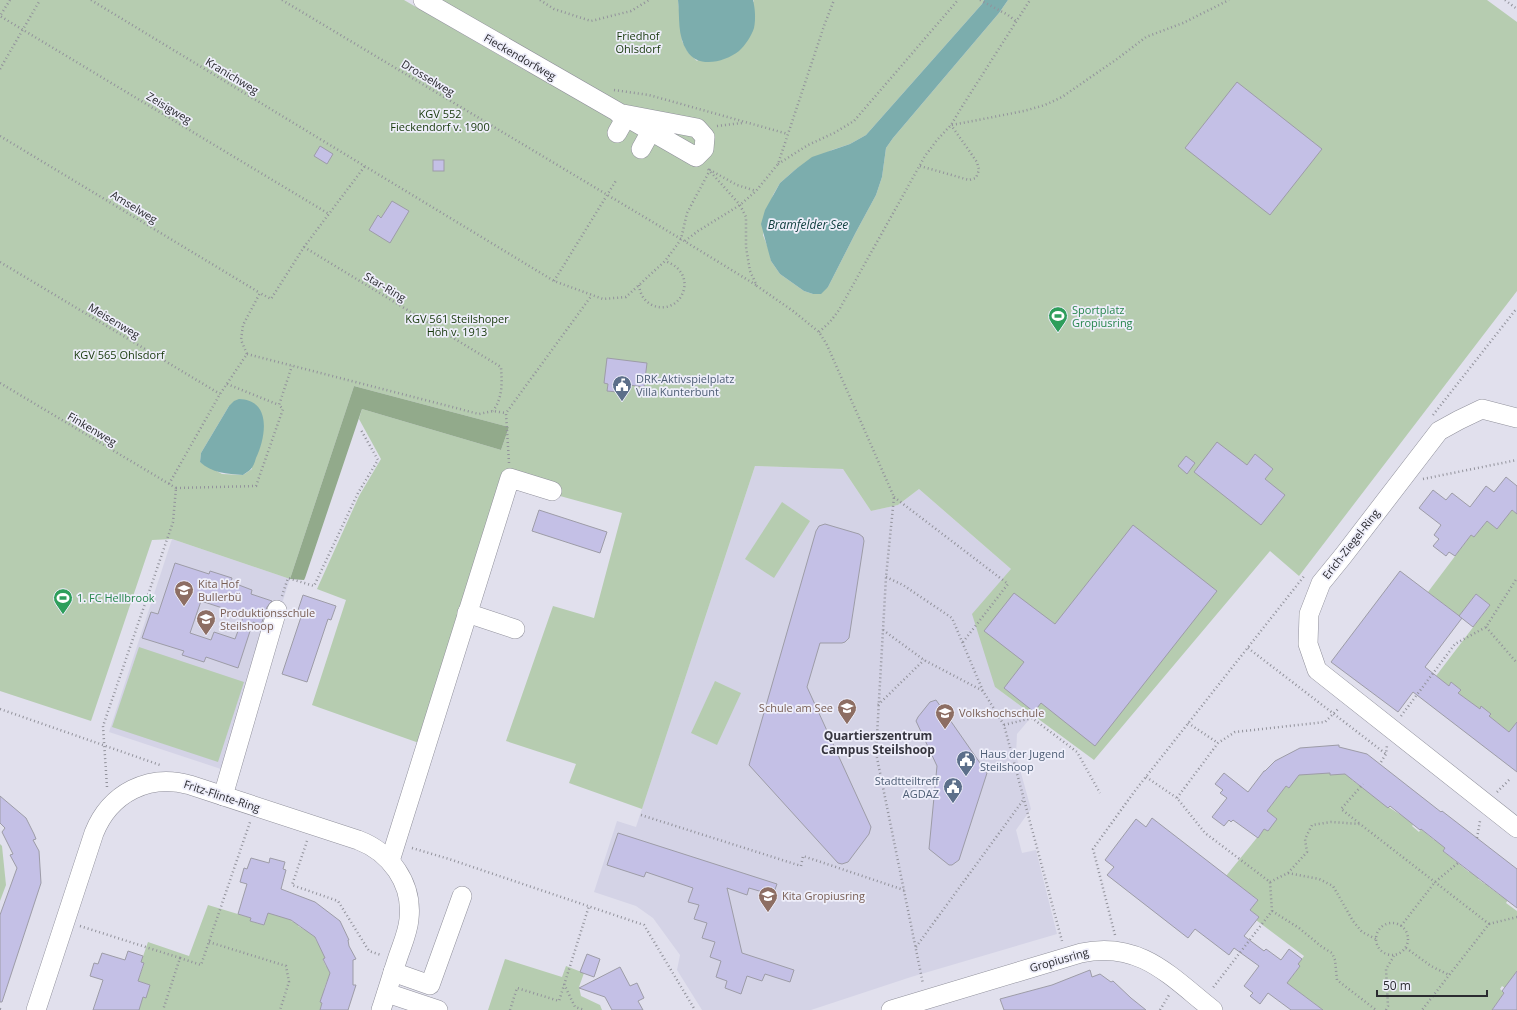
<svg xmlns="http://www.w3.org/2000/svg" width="1517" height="1010" font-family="'Open Sans',sans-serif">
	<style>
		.built { fill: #d4d3e6 }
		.green { fill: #b6ccb0; fill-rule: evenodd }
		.forest { fill: #92aa8b }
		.water { fill: #7cadad }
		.building { fill: #c4c0e6; stroke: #9d9ca7; fill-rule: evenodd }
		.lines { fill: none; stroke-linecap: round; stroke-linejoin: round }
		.minor-casing { stroke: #90909b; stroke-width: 20 }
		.path { stroke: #92929b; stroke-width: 2.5; stroke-dasharray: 1 3; stroke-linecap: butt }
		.minor { stroke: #fff; stroke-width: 19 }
		.labels { text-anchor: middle; stroke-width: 3.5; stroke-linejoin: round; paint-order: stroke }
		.park-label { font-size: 11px; fill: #153709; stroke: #eeeefa }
		.street-label { font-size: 11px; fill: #2b2b30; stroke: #eeeefa }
		.leisure-label { font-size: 11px; fill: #27864d; stroke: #eeeefa; text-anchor: start }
		.service-label { font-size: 11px; fill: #4e5e75; stroke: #eeeefa; text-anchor: start }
		.education-label { font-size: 11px; fill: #785e54; stroke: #eeeefa; text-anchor: start }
		.water-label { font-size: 12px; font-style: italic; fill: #114040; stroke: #eeeefa }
		.neighbourhood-label { font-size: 12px; font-weight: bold; fill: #36353f; stroke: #eeeefa }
	</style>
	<rect width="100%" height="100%" fill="#e1e0ed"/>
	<!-- built -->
	<g class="built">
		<path d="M755,466L843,469L871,511L898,505L919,489L1011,569L995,687L1033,715L1017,734L1016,755L1031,809L1016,830L1022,853L1036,850L1057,934L911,977L811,1010H702L677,970L680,955L653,918L636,906L594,892L617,821L636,827Z"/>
		<path d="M172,539L290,579L227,771L109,732Z"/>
	</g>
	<!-- green -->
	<g class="green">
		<path d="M0,0H404L528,72L537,60L434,0H678L682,41L688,52L697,61L754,1L753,0H984L982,4L866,135L850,144L832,150L796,169L780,183L773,195L763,235L770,253L771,261L780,274L804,291L813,294L828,287L856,232L876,195L882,177L886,148L893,138L999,13L1008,0H1487L1517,22V291L1299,576L1270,551L1094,760L995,687L972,614L1011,569L919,489L898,505L871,511L843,469L755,466L642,809L569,783L576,764L506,741L553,606L594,618L622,513L505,481L419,743L312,705L346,600L317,589L359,496L381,459L359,419L362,409L501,450L509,427L354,386L290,579L172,539L152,540L91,721L0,691ZM229,406L252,469L243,475L222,474L200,462L201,453Z"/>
		<path d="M782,502L810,521L774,578L745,559Z"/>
		<path d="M1517,508V738L1489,716L1491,714L1481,707L1479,709L1458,693L1460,689L1451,682L1449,686L1436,676L1490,605L1476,594L1459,616L1428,592L1471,535L1474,537L1487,521L1497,529L1512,510L1514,512Z"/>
		<path d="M139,647L244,682L218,762L112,727Z"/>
		<path d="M715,681L741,693L717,745L691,733Z"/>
		<path d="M1304,771L1307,774L1330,771L1331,775L1338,774L1339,771L1353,775L1352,780C1372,794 1392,812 1415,822L1412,826L1419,832L1421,829L1434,840L1436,838L1446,846L1443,851L1469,872L1472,867L1481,874L1478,879L1485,884L1488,882L1491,884L1489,887L1501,896L1503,894L1509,898L1506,903L1517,911V971L1505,988L1502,986L1500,989L1504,993L1492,1010H1323L1284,981L1287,977L1290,979L1300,966L1298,964L1304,956L1256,920L1259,917L1250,910L1258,900L1226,876L1264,829L1277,819L1267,811L1276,799L1274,796L1286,786L1289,788L1292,778Z"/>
		<path d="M0,844L2,846L6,885L0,901Z"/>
		<path d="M208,905L251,918L250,921L264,925L268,913L292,917L291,921L298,923V926L305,930L307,927L318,935L315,938L326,958L323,960L326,966H331V981H327L324,989L327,990L325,997L322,996L320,1002L322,1003L320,1010H108L143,997H146L150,985L138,981L144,964L141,962L148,942L189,956Z"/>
		<path d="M505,959L562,977L566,966L584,973L579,987L581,996L600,1005L602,1010H488Z"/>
	</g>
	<!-- forest -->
	<path class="forest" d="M354,386L509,427L501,450L362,409L305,578L304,580L290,579Z"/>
	<!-- water -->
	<g class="water">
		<path d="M678,0H753C755,8 756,19 754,28C752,35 745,46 739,51C725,62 698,69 687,51C677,35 680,18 678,0Z"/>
		<path d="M984,0H1008L999,13L893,138L886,148L882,177L876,195L856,232L828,287L821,294H813L804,291L780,274L771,261L761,224L765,210L780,183L796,169L812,157L850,144L866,135L982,4Z"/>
		<path d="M239,399C272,400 266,437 256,458C255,462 253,467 250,470C248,472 245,473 243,475C227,474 212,473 200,462L201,453L229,406L234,401Z"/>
	</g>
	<!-- building -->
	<g class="building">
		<path d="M1237,82L1322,149L1270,215L1185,148Z"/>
		<path d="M320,146L333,154L327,164L314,156Z"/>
		<rect x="433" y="160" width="11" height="11"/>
		<path d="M392,201L409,211L390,243L369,230L378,215L381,218Z"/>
		<path d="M607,358L647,363L644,387L629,385L627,393L607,391L608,384L604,383Z"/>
		<path d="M1217,442L1247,465L1255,454L1273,469L1265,479L1285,495L1261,525L1194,472Z"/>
		<path d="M1186,456L1195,463L1187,474L1178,466Z"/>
		<path d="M1506,477L1517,486V514L1512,510L1497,529L1487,521L1474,537L1471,535L1455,556L1449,552L1446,556L1433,546L1439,539L1434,535L1441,525L1419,508L1433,490L1446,500L1452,493L1470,507L1486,486L1494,492Z"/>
		<path d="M539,510L607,532L600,553L532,531Z"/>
		<path d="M825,524L859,534L863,537L864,541L849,638L845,642L842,643H820L807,687L871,827L869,834L848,862L842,864L838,863L749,765L816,531L819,526Z"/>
		<path d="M1133,525L1217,591L1095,746L1041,703L1034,712L1004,688L1024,662L984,631L1014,593L1055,624Z"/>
		<path d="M175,563L209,574L210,571L232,578L231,582L252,590L251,594L272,601L267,607L261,625L253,622L238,668L206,657L204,662L182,655L184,651L142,638L151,612L158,614ZM201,601L244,615L235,639L214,632L211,640L190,633Z"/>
		<path d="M1400,571L1462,618L1425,667L1449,686L1451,682L1461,690L1458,693L1480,709L1481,706L1491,714L1489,716L1509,732L1517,722V772L1413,692L1398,712L1331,662Z"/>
		<path d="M1476,594L1490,605L1473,627L1459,616Z"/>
		<path d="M303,595L336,606L331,620L328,619L307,682L282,674L303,611L298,610Z"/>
		<path d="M936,700L987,773L959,860L952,865H949L929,849L937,766L916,721L918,717L930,702Z"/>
		<path d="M1339,745V747L1367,754L1441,812L1442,811L1517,869V908L1443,851L1445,848L1421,829L1420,830L1390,806L1388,808L1345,774L1330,775V773L1299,775L1289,788L1286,786L1267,811L1277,819L1268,831L1264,829L1258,838L1233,820L1231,822L1229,820L1224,826L1212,817L1227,798L1220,793L1223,790L1215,784L1224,773L1248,792L1264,771H1265L1275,761L1300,748Z"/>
		<path d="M0,796L26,818L34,834L36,839L33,840L39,851L41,883L2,1002H0V915L17,868L10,855L13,854L2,832L5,828L0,823Z"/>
		<path d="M1152,818L1258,900L1250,910L1259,917L1244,936L1264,951L1266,949L1281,960L1289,949L1302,959L1298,964L1300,966L1287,983L1323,1010H1291L1268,993L1260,1004L1250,996L1253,993L1244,986L1259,966L1234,948L1229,955L1195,929L1188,938L1107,875L1114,867L1105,860L1136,819L1146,827Z"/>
		<path d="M618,833L777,884L773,895L749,888L747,895L727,888L742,953L794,970L790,982L765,974L762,981L747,976L741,994L725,988L727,981L716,977L721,961L710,957L715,942L702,938L707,923L694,919L699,905L688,902L693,888L646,872L644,877L607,865Z"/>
		<path d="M251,858L269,863L270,858L285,862L283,869L286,870L281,889L315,902L340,921L349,940H348L349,946L356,959L353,960V985H356L348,1010H320L322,1003L320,1002L330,973L323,959L325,958L315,937L291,920L268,913L264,925L250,921L251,918L238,914L247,884L240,882L244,868L247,869Z"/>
		<path d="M128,951L143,956L141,962L144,963L138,981L150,985L146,998L143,997L139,1010H93L103,980L90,976L94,963L98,964L102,953L125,960Z"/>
		<path d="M587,954L600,959L594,977L580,972Z"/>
		<path d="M620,967L630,986L637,983L644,998L638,1001L643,1010H612L605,997L579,988Z"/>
		<path d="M1090,970L1092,977L1100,974L1111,982L1113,981L1131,998L1146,1010H1004L1000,999L1052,985Z"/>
		<path d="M1517,971V1010H1492L1504,993L1502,991Z"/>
	</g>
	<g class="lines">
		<!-- minor casing -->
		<g class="minor-casing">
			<g id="minor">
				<path d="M423,0C514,53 605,105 696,157L704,149L705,137L697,128L618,113"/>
				<path d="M617,133L626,117"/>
				<path d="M641,149L651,131"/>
				<path d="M1517,418L1482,409L1459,420L1439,431L1343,556L1321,583L1309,614L1308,644L1317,670L1517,828"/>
				<path d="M467,613L515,629"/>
				<path d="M223,796L277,610"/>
				<path d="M390,861L510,478L552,491"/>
				<path d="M393,972L430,985L462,896"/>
				<path d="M387,993L438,1010"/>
				<path d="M36,1010L94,833C110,793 149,773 190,785L358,840C390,852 413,883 409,919C408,932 402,945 398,957C392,975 387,992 381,1010"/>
				<path d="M891,1010L1081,953C1140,940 1171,977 1213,1010"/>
			</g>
		</g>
		<!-- path -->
		<g class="path">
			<path d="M10,0L0,16L329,214"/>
			<path d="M91,0L554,281L603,299L626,297L665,261L677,245L681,239L687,213L710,170L737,185L756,191"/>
			<path d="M282,0L681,239L756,285"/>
			<path d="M540,0L554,9L591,21L631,11L649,0"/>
			<path d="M980,0L1008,15L1017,22"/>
			<path d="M1505,0L1517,9"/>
			<path d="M0,69L40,0"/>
			<path d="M614,90L649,95L788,134"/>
			<path d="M952,125L1024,111L1045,105L1062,97L1117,59L1146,37L1183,23L1229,0"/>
			<path d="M717,126L742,123"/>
			<path d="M0,136L260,293"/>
			<path d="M778,164L808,145L834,133L854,121L958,0"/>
			<path d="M920,166L969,180L976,178L979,170L977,162L951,125"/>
			<path d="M708,169L740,205L746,217V247L750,271L757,286L793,311L819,332L827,345L894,497L886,577L876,753L923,984"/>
			<path d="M685,241L698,231L740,205L756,191L778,164L824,26L834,0"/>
			<path d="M304,247L501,367C502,383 503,397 493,411"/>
			<path d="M0,262L220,394"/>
			<path d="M554,281L617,179"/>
			<path d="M639,285C640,294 644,301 652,305C680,318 702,274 665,261"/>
			<path d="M819,332L830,322L839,310L925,156L937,140L951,125L963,105L1030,0"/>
			<path d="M247,354L479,414L493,411L506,413"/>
			<path d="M0,383L176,488"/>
			<path d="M227,384L279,405"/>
			<path d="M1433,415L1517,308"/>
			<path d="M509,463L506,413L592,295"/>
			<path d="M1423,479L1517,460"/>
			<path d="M169,484L220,394L247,354L241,340L243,325L260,293L271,299L304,247L365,166"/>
			<path d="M176,488L256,486L283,409L279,405L292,366"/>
			<path d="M894,497L1008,584L963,642"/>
			<path d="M886,577L903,585L952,618L983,691L1004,725L1062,941"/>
			<path d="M282,596L288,578L314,586L358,493L378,460L361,430"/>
			<path d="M1486,627L1517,663"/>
			<path d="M883,630L924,660L983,691"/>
			<path d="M1248,648L1386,754"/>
			<path d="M878,705L924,660"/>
			<path d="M0,709L160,765"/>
			<path d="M1401,716L1455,644L1486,627L1517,578"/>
			<path d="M1188,723L1218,743"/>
			<path d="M1004,725L1032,718L1077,752L1100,793"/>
			<path d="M1381,762L1386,754L1387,745"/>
			<path d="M1146,777L1177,798L1205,833L1270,882L1272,911L1212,989"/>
			<path d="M107,787L103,726L173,522L176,488"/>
			<path d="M1497,792L1510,779"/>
			<path d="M1177,798L1218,743L1235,732L1325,722L1339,708"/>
			<path d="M641,815L801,866L803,856L904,890"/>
			<path d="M1359,823L1341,809L1363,784"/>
			<path d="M1477,838L1480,821"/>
			<path d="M307,841L292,885L338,901L369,951L381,955"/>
			<path d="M412,848L449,859L644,925L695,1010"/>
			<path d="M1288,873L1319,879L1333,886L1353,921L1362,932L1376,939"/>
			<path d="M1270,882L1288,873L1307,852L1305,839L1312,825L1331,822L1360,824L1489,924L1422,1010"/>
			<path d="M1272,911L1299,928L1322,947L1332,953L1335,960L1337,980L1376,1010"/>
			<circle cx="1392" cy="939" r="16"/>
			<path d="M1489,924L1517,917"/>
			<path d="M80,926L180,958L163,1010"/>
			<path d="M1401,926L1435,882L1458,863"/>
			<path d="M1115,935L1093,849L1134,792L1305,575"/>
			<path d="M209,942L286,966L289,982L280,1010"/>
			<path d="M916,947L1024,799"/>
			<path d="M1406,948L1431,966L1449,975"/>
			<path d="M180,958L201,965L250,822"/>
			<path d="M564,984L575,1007L584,1010"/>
			<path d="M0,1009L3,1010"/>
			<path d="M510,1010L517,988L559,1001L589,906"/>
			<path d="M1160,1010L1169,995"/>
			<path d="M1386,1010L1388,1006L1386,969L1394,956"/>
		</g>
		<!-- minor -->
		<use href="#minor" class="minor"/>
	</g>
	<!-- icons -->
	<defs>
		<g id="stadium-pin" transform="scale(1)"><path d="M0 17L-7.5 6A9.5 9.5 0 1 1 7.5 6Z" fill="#2e9e5b" stroke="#eeeefa"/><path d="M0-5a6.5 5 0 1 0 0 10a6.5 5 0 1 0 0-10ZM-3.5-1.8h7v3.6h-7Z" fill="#fff"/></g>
		<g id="civic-pin" transform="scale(1)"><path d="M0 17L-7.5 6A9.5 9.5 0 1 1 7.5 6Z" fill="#5c6f8a" stroke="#eeeefa"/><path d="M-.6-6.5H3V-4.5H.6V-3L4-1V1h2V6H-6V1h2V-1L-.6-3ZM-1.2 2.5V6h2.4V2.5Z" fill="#fff"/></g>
		<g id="school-pin" transform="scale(1)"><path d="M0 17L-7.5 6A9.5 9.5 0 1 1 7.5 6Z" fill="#8d6e63" stroke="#eeeefa"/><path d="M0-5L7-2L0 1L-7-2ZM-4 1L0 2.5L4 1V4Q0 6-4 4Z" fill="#fff"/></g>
		<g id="university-pin" transform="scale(1)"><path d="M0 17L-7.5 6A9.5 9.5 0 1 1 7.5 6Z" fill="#8d6e63" stroke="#eeeefa"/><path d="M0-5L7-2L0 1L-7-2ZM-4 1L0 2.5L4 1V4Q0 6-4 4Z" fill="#fff"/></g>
	</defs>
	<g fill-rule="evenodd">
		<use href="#stadium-pin" x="1058" y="316"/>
		<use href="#civic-pin" x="622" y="385"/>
		<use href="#school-pin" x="184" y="590"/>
		<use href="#stadium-pin" x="63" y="598"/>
		<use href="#school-pin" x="206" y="619"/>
		<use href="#school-pin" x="847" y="708"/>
		<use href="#university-pin" x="945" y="713"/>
		<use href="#civic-pin" x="966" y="760"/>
		<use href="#civic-pin" x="953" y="787"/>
		<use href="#school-pin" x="768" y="896"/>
	</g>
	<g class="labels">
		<!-- park labels -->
		<g class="park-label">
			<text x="638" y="40">Friedhof<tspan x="638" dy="13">Ohlsdorf</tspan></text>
			<text x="440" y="118">KGV 552<tspan x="440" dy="13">Fieckendorf v. 1900</tspan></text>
			<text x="457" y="323">KGV 561 Steilshoper<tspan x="457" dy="13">Höh v. 1913</tspan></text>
			<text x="119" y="359">KGV 565 Ohlsdorf</text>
		</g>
		<!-- street labels -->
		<g class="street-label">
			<text transform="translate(520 57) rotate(30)" y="4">Fieckendorfweg</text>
			<text transform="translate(232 76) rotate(31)" y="4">Kranichweg</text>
			<text transform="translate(428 78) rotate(31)" y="4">Drosselweg</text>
			<text transform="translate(169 108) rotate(31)" y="4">Zeisigweg</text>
			<text transform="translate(134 207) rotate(31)" y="4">Amselweg</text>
			<text transform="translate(385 287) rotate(31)" y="4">Star-Ring</text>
			<text transform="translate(114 321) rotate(31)" y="4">Meisenweg</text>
			<text transform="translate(92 429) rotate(31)" y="4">Finkenweg</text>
			<text transform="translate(1351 544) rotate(-52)" y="4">Erich-Ziegel-Ring</text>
			<text transform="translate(222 796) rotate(18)" y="4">Fritz-Flinte-Ring</text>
			<text transform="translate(1059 960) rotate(-16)" y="4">Gropiusring</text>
		</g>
		<!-- leisure labels -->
		<g class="leisure-label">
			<text x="1072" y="314">Sportplatz<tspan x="1072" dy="13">Gropiusring</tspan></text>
			<text x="77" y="602">1. FC Hellbrook</text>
		</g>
		<!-- service labels -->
		<g class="service-label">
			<text x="636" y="383">DRK-Aktivspielplatz<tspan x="636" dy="13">Villa Kunterbunt</tspan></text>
			<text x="980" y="758">Haus der Jugend<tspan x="980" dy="13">Steilshoop</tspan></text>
			<text x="939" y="785" text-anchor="end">Stadtteiltreff<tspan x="939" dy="13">AGDAZ</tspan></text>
		</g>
		<!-- education labels -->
		<g class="education-label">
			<text x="198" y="588">Kita Hof<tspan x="198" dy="13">Bullerbü</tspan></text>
			<text x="220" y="617">Produktionsschule<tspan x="220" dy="13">Steilshoop</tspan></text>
			<text x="833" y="712" text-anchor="end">Schule am See</text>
			<text x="959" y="717">Volkshochschule</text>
			<text x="782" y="900">Kita Gropiusring</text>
		</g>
		<!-- water labels -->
		<g class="water-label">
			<text x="808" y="229">Bramfelder See</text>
		</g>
		<!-- neighbourhood labels -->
		<g class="neighbourhood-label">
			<text x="878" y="740">Quartierszentrum<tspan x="878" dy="14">Campus Steilshoop</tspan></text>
		</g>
	</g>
	<!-- scale -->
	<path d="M1377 990v6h110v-6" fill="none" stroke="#2b2b30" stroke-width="2"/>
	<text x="1383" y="990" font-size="12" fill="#2b2b30" stroke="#eeeefa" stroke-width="3" paint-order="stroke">50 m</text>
</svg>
